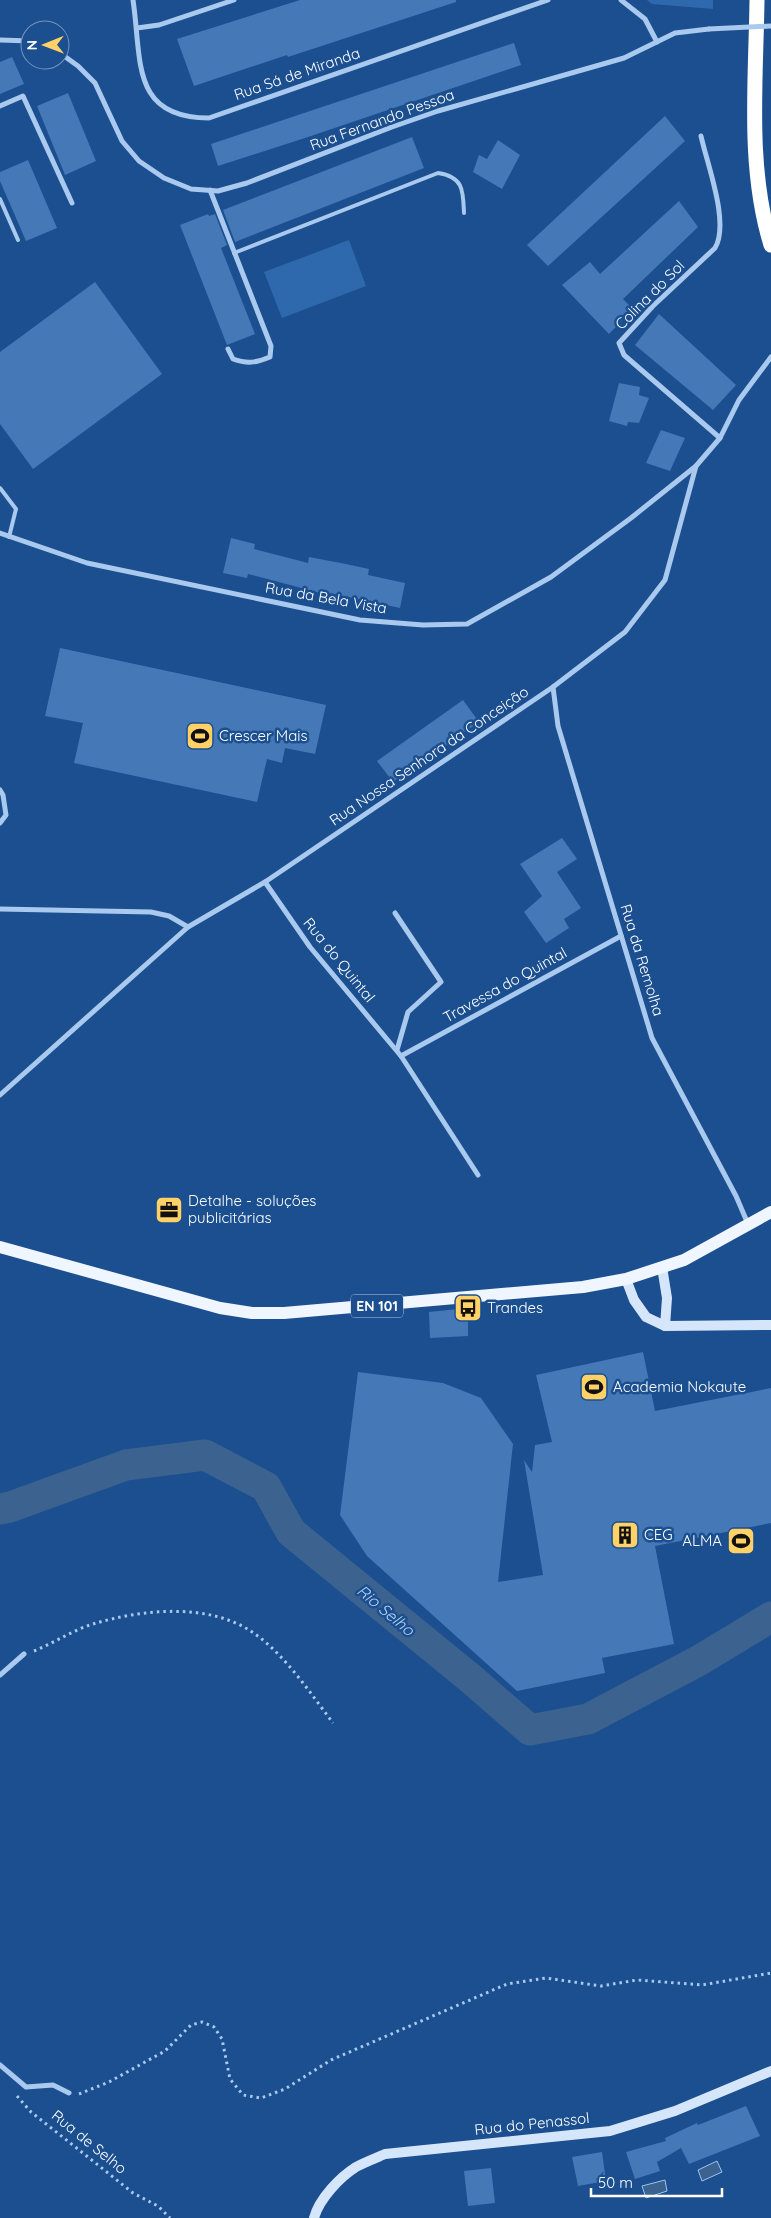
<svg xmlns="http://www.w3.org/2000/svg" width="771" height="2218" font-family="Quicksand,sans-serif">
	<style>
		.green { fill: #2e69ad }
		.water { fill: #3c6290; stroke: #9cc4f0 }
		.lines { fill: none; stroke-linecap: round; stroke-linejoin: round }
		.river { stroke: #3c6290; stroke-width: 31 }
		.building { fill: #4478b7 }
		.path { stroke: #a9c9ee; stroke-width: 3; stroke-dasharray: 2.5 4; stroke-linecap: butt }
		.lane { stroke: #a9c9ee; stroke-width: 4 }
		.street { stroke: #a9c9ee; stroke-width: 5 }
		.secondary { stroke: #d6e6fa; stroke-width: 10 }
		.primary { stroke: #f0f6ff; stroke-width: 12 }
		.highway { stroke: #fff; stroke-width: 15 }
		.street-bridge { stroke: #a9c9ee; stroke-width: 5 }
		.labels { text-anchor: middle; stroke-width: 5; stroke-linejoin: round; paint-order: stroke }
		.shield { fill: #1b4f8f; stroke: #bbcadd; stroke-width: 1 }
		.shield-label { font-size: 14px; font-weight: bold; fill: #fff }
		.street-label { font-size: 15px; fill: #fff; stroke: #1b4f8f }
		.poi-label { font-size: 15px; fill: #fff; stroke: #1b4f8f; text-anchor: start }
		.water-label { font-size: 16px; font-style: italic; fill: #b5d3f5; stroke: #1b4f8f }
	</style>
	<rect width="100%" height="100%" fill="#1b4f8f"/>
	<!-- green -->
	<g class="green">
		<path d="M647,0H713V9L652,4Z"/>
		<path d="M349,240L366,286L282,318L264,272Z"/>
	</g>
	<!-- water -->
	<g class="water">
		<path d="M717,2161L722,2172L702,2181L698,2170Z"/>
		<path d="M665,2180L667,2191L646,2198L642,2186Z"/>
	</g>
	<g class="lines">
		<!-- river -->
		<path class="river" d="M0,1509L10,1507L126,1465L205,1455L266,1487L291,1532L470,1678L530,1730L588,1719L700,1660L771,1617"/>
	</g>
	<!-- building -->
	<g class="building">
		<path d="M300,0H456V2L288,57L287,55L194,86L177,39Z"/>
		<path d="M514,43L521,65L308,137L218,166L211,144Z"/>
		<path d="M12,57L24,84L0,94V62Z"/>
		<path d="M68,93L96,161L65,175L37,106Z"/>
		<path d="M665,116L685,141L548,266L527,245Z"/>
		<path d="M412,137L424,168L235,242L223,210Z"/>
		<path d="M498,140L520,155L502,189L473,172L479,155L487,159Z"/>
		<path d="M28,160L57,228L26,241L0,181V172Z"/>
		<path d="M679,201L698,227L623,299L633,309L609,334L562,285L590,262L600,274Z"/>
		<path d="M208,214L209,216L215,214L227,245L221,248L255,334L227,345L180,225Z"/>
		<path d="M95,282L162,374L33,469L0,424V352Z"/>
		<path d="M659,314L736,385L713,410L635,345Z"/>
		<path d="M619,383L640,387L639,395L649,398L639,423L628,422L627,426L609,421Z"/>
		<path d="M661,430L685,438L670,471L646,463Z"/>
		<path d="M231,538L255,544L254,549L308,563L309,557L346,564L369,569L368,575L405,583L400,608L325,592L324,594L248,574L247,578L223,573Z"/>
		<path d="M60,648L326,705L315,754L285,748L282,763L267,759L257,802L74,763L83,723L45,716Z"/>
		<path d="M463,700L479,722L393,782L377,761Z"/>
		<path d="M562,838L577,859L557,872L581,908L564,919L569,928L546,943L524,912L542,896L520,864Z"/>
		<path d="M468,1308V1336L430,1338L429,1312Z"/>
		<path d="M643,1352L655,1411L771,1388V1523L655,1546L674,1644L602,1658L605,1673L517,1691L367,1556L340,1515L358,1372L443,1383L481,1398L513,1444L498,1582L543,1575L524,1460L532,1472L535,1445L552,1442L536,1375Z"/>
		<path d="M746,2106L760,2136L689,2164L681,2148L657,2162L660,2171L635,2179L626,2152L666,2141L665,2138L697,2123L698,2125Z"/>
		<path d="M602,2152L606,2181L578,2186L572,2157Z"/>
		<path d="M491,2168L495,2203L468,2206L464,2171Z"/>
	</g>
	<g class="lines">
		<!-- path -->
		<g class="path">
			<path d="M34,1651C54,1643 73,1630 93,1624C143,1609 211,1602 255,1634C286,1656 311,1694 333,1723"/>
			<path d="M79,2094L109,2082L165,2051L191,2025L202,2022L214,2027L222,2039L230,2079L243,2095L261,2098L285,2089L331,2060L507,1984L546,1978L601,1986L637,1980L702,1985L771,1973"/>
			<path d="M17,2096L31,2112L93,2161L133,2193L158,2206L170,2218"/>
		</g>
		<!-- lane -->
		<g class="lane">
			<path d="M0,199L18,240"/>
			<path d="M234,253L438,173C464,177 463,191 464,213"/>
			<path d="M0,488L16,509L9,537"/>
		</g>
		<!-- street -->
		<g class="street">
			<path d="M133,0C142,59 130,118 209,118L548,0"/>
			<path d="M621,0L645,19L657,42"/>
			<path d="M137,28L159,25L234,0"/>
			<path d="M0,40L30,41"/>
			<path d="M60,53L78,66L95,83L122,141L139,161L164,178L191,189L218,191L247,183L392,127L438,111L624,58L675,33L709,29"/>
			<path d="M0,106L23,96L72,203"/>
			<path d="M701,136C707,164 730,223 715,248L653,306L619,343L624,355L720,438"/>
			<path d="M210,190L271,346L270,357C256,363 247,364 233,359L228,349"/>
			<path d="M0,533L87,563L360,620L423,625L467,624L551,577L631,518L696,466"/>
			<path d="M553,687L558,726L652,1038L736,1196L748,1224"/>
			<path d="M0,790L3,795L6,815L0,823"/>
			<path d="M265,882L310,947L401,1056L478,1175"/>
			<path d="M0,909L151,912L169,916L188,927"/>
			<path d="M395,913L441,982L408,1012L397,1050"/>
			<path d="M401,1056L621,936"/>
			<path d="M0,1095L188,927L265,882L553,687L625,632L665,580L696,466L720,438L739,400L771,357"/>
			<path d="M0,1675L24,1654"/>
			<path d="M0,2065L26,2087L53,2085L69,2093"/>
		</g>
		<!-- secondary -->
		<g class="secondary">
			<path d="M662,1267L667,1298L665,1326"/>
			<path d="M626,1279L634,1300L646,1317L665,1326L771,1325"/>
			<path d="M314,2218C319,2199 340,2177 356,2167C365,2162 376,2158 385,2154L610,2131L675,2111L771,2071"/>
		</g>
		<!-- primary -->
		<path class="primary" d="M0,1247L220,1308L252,1313H284L583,1287L626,1279L684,1260L771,1212"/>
		<!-- highway -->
		<path class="highway" d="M757,0C756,81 747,167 771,245"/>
		<!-- street-bridge -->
		<path class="street-bridge" d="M709,29L771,26"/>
	</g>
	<!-- icons -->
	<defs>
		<g id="stadium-square" transform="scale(1.4375)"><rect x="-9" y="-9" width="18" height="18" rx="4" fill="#ffd166" stroke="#1b4f8f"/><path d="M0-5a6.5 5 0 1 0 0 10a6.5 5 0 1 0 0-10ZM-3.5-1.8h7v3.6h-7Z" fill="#111"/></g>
		<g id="office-square" transform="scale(1.4375)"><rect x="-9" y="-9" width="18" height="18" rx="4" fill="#ffd166" stroke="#1b4f8f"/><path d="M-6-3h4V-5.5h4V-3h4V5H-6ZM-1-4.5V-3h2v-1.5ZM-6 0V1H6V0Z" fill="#111"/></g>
		<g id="bus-square" transform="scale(1.4375)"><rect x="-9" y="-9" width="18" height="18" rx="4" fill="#ffd166" stroke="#1b4f8f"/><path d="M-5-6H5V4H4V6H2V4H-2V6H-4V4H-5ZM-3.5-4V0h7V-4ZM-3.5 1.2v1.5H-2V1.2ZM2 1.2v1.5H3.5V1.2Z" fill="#111"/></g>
		<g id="building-square" transform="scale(1.4375)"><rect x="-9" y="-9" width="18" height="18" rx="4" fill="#ffd166" stroke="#1b4f8f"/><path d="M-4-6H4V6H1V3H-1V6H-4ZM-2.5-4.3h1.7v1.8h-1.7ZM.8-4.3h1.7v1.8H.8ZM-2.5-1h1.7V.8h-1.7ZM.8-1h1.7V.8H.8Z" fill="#111"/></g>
	</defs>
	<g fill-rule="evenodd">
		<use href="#stadium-square" x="200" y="736"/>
		<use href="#office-square" x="169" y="1210"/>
		<use href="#bus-square" x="468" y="1308"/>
		<use href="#stadium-square" x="594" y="1387"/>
		<use href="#building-square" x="625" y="1535"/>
		<use href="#stadium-square" x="741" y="1541"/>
	</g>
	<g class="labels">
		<!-- shield labels -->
		<rect class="shield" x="351" y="1294.5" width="52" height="23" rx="4"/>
		<g class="shield-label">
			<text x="377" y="1311">EN 101</text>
		</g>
		<!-- street labels -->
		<g class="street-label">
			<text transform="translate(297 74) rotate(-19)" y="5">Rua Sá de Miranda</text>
			<text transform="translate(382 120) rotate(-20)" y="5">Rua Fernando Pessoa</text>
			<text transform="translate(650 295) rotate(-45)" y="5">Colina do Sol</text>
			<text transform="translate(326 598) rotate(10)" y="5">Rua da Bela Vista</text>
			<text transform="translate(429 756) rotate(-34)" y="5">Rua Nossa Senhora da Conceição</text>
			<text transform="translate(339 960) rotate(51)" y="5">Rua do Quintal</text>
			<text transform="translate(642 960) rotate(73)" y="5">Rua da Remolha</text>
			<text transform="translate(505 985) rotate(-29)" y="5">Travessa do Quintal</text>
			<text transform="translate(532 2124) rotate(-6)" y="5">Rua do Penassol</text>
			<text transform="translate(89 2142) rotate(39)" y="5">Rua de Selho</text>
		</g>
		<!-- poi labels -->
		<g class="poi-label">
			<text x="219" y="741">Crescer Mais</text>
			<text x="188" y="1206">Detalhe - soluções<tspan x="188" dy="17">publicitárias</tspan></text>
			<text x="487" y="1313">Trandes</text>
			<text x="613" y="1392">Academia Nokaute</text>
			<text x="644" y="1540">CEG</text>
			<text x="722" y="1546" text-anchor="end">ALMA</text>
		</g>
		<!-- water labels -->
		<g class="water-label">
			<text transform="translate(386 1610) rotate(40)" y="6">Rio Selho</text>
		</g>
	</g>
	<!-- north arrow -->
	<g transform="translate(45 45) rotate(269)"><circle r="24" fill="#1b4f8f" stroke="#7695bc"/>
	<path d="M0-4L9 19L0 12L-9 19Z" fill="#ffd166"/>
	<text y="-8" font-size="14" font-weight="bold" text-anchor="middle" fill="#ffffff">N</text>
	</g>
	<!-- scale -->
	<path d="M591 2188v8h131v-8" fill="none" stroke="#ffffff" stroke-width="2.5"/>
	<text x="598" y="2188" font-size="15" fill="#ffffff" stroke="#1b4f8f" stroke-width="4" paint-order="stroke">50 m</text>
</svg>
